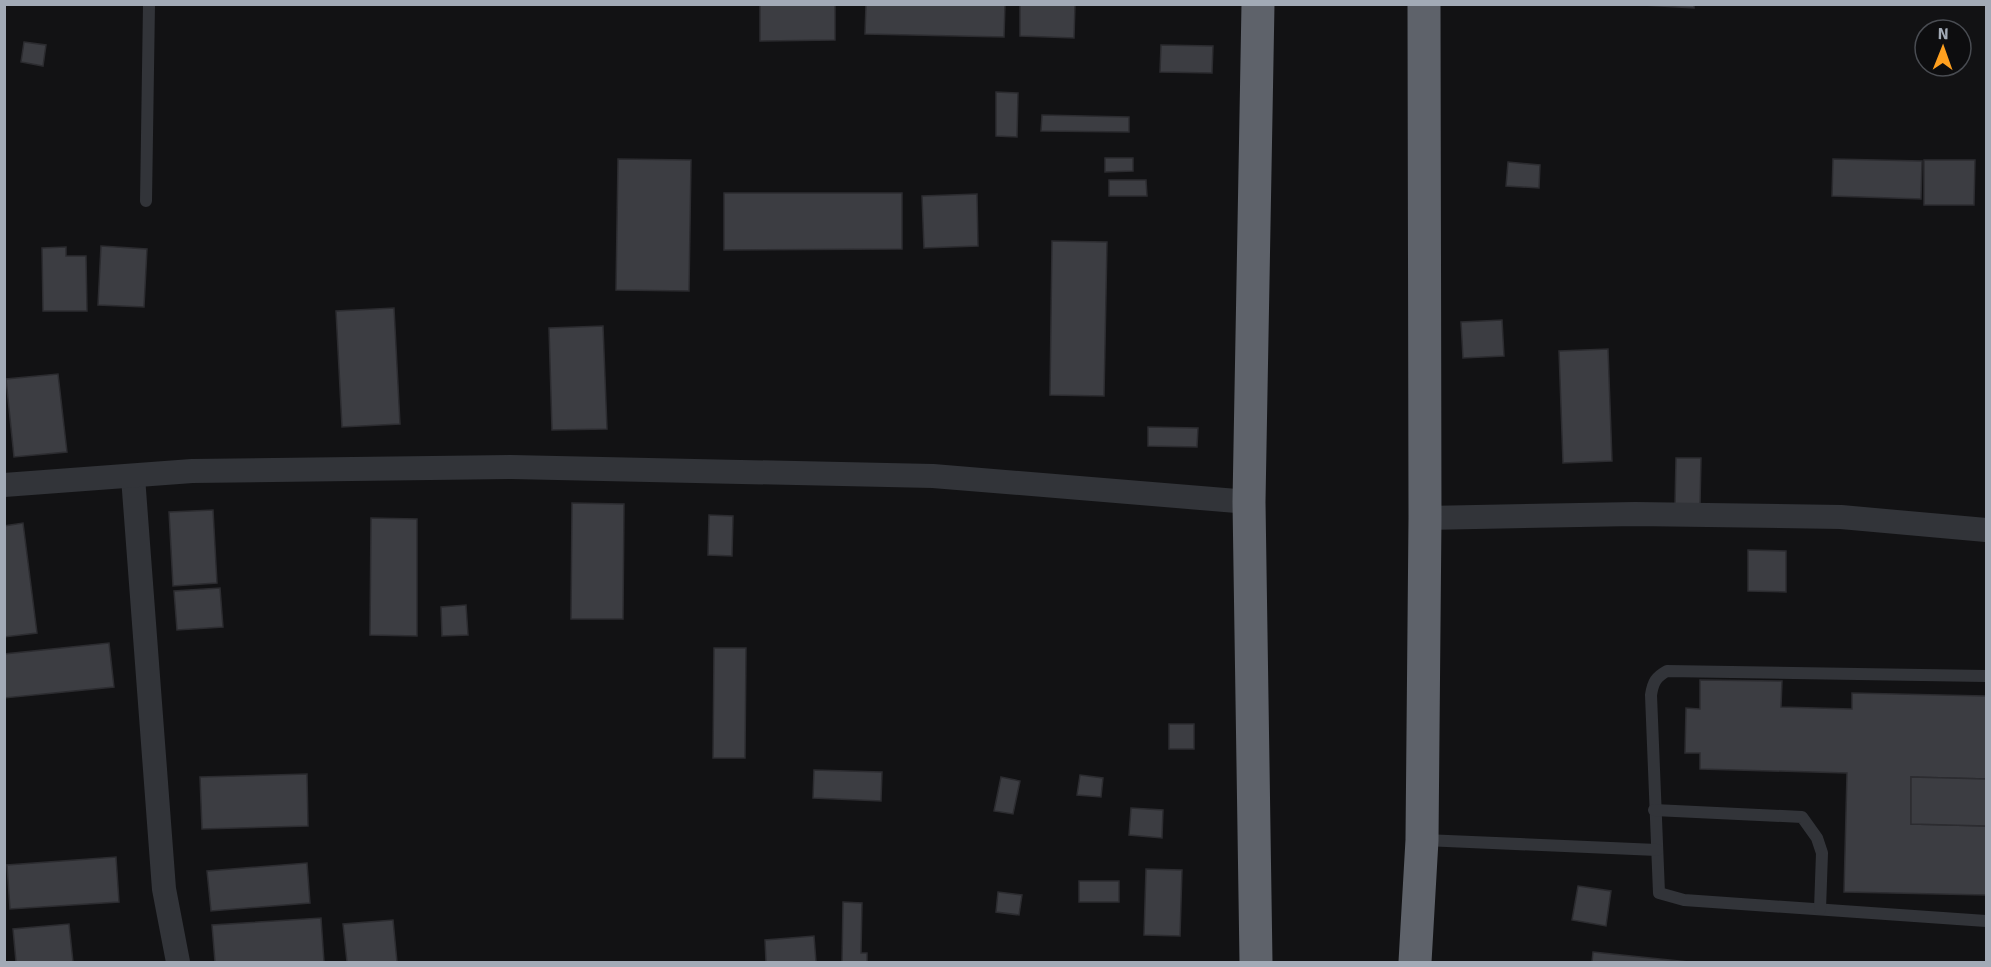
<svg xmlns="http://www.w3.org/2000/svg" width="1991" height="967" font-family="Signika,sans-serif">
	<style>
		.building { fill: #3c3d42; stroke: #2c2c30; stroke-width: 1.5 }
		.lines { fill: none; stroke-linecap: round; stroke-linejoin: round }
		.lane { stroke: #323439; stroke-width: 12 }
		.street { stroke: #323439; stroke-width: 24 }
		.highway { stroke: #5e626a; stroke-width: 33 }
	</style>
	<rect width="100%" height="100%" fill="#121214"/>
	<!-- building -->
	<g class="building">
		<path d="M760,4H835V40L760,41Z"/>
		<path d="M866,4H1005L1004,37L865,34Z"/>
		<path d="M1020,4H1075L1074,38L1020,36Z"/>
		<path d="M1625,4H1694V8Z"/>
		<path d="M24,42L46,45L43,66L21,62Z"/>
		<path d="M1161,45L1213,46L1212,73L1160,72Z"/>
		<path d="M996,92L1018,93L1017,137L996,136Z"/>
		<path d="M1042,115L1129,117V132L1041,131Z"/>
		<path d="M1105,158H1133V171L1105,172Z"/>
		<path d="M618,159L691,160L689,291L616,290Z"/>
		<path d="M1833,159L1922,161L1921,199L1832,196Z"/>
		<path d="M1924,160H1975L1974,205H1924Z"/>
		<path d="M1508,162L1540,165L1539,188L1506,186Z"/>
		<path d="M1109,180H1146L1147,196H1109Z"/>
		<path d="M724,193H902V249L724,250Z"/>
		<path d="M977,194L978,246L924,248L922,196Z"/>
		<path d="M1052,241L1107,242L1104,396L1050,395Z"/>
		<path d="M101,246L147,249L144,307L98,305Z"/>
		<path d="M66,247V256H86L87,311H43L42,248Z"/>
		<path d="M394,308L400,424L342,427L336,311Z"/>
		<path d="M1502,320L1504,356L1463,358L1461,322Z"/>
		<path d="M603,326L607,429L552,430L549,328Z"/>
		<path d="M1608,349L1612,461L1563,463L1559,351Z"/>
		<path d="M58,374L67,452L14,457L6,379Z"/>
		<path d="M1148,427L1198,428L1197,447L1148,446Z"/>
		<path d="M1676,458H1701L1700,506L1675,505Z"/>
		<path d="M572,503L624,504L623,619H571Z"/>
		<path d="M213,510L217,583L173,586L169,512Z"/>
		<path d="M709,515L733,516L732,556L708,555Z"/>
		<path d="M371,518L417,519V636L370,635Z"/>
		<path d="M23,523L37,633L4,637V526Z"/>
		<path d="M1748,550L1786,551V592L1748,591Z"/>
		<path d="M220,588L223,627L177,630L174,591Z"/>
		<path d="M466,605L468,635L442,636L441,607Z"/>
		<path d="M109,643L114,687L4,698V654Z"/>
		<path d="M714,648H746L745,758H713Z"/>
		<path d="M1700,680L1782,681L1781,707L1852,709V693L1986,696V779L1911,777V824L1986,826V895L1844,892L1847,773L1700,769V753H1685L1686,708L1700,709Z"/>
		<rect x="1169" y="724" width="25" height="25"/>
		<path d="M814,770L882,772L881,801L813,798Z"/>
		<path d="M307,774L308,826L202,829L200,777Z"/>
		<path d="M1080,775L1103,778L1101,797L1077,795Z"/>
		<path d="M1001,777L1020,781L1013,814L994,811Z"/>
		<path d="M1911,777L1986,779V826L1911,824Z"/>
		<path d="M1131,808L1163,810L1162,838L1129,835Z"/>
		<path d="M116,857L119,902L10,909L7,865Z"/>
		<path d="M307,863L310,903L211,911L207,871Z"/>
		<path d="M1146,869L1182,870L1180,936L1144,935Z"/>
		<rect x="1079" y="881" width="40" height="21"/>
		<path d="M1578,886L1611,891L1606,926L1572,920Z"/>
		<path d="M998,892L1022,895L1019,915L996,912Z"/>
		<path d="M843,902L862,903L861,953H867V962H842Z"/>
		<path d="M321,918L324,962H215L212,925Z"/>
		<path d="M393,920L397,962H347L343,924Z"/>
		<path d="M69,924L73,962H16L13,929Z"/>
		<path d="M814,936L816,962H766L765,940Z"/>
		<path d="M1593,952L1689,962H1592Z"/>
	</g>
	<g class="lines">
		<!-- lane -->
		<g class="lane">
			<path d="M146,201L149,4"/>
			<path d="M1986,676L1667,671C1656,677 1653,682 1651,695L1659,893L1684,900L1986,921"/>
			<path d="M1654,810L1802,817L1817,838L1822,853L1820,909"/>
			<path d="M1424,840L1657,850"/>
		</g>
		<!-- street -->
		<g class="street">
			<path d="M133,477L164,889L178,962"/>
			<path d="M4,485L192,471L511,467L933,476L1249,502"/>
			<path d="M1425,518L1635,514L1841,517L1986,530"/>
		</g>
		<!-- highway -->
		<g class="highway">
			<path d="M1256,962L1249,502L1258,4"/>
			<path d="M1415,962L1422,840L1425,518L1424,4"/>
		</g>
	</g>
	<!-- border -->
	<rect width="1991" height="967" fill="none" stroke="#a2aab6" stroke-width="12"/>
	<!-- north arrow -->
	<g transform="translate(1943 48) rotate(1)"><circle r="28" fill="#0d0d0f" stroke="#494c52" stroke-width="1.5"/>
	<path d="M0-4.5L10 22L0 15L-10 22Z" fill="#ffa01f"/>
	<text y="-9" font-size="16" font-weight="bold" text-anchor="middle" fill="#a2aab6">N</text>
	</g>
</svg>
